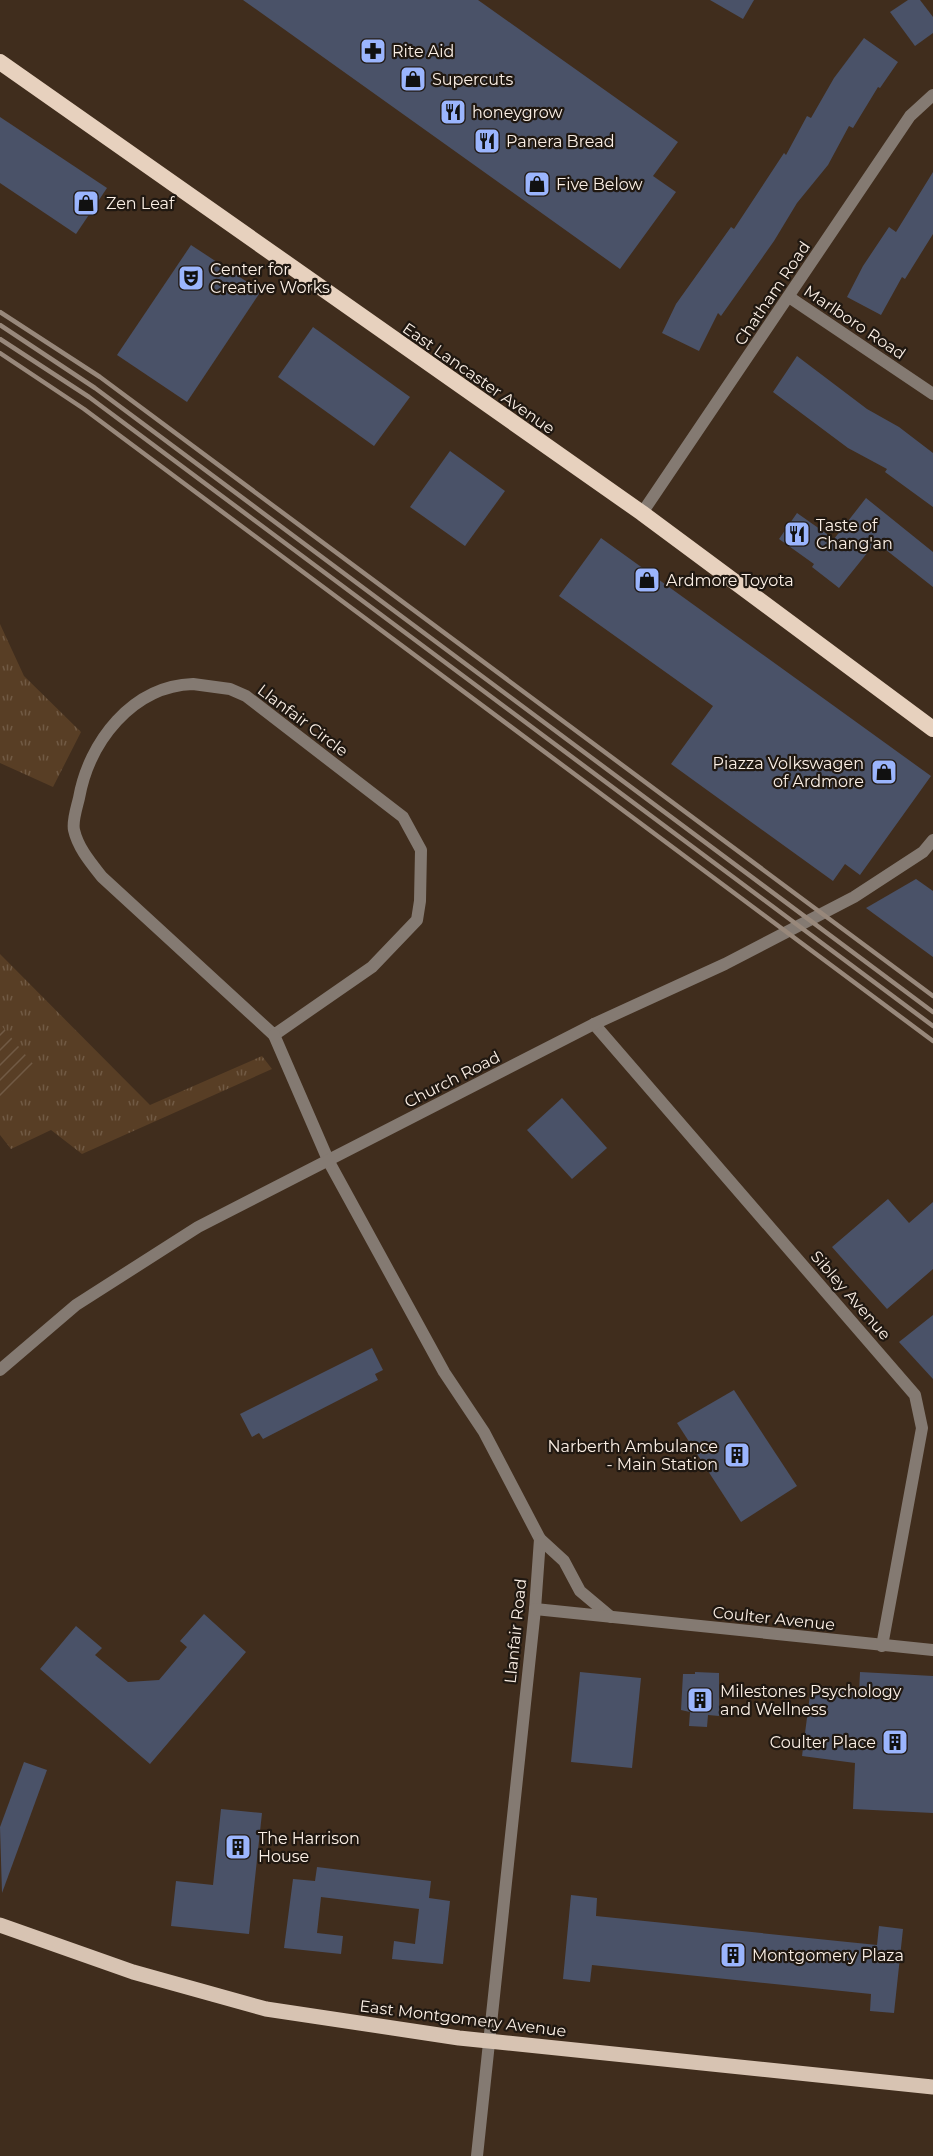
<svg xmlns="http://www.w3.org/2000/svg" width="933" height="2156" font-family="Montserrat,sans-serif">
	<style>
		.park { fill: url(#park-tufts) }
		.garden { fill: url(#garden-furrows) }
		.building { fill: #4a5268 }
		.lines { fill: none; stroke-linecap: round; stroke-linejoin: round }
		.minor { stroke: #847a72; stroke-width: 12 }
		.tertiary { stroke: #847a72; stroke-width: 12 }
		.primary { stroke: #d7c3b2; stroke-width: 15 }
		.trunk { stroke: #e7d1be; stroke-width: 16 }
		.rail { stroke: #98887b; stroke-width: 4.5 }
		.labels { text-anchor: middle; stroke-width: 4.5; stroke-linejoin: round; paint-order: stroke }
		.poi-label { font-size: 16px; fill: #fbefe5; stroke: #201811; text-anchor: start }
		.street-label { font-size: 16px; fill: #fbefe5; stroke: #201811 }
	</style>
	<defs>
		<pattern id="park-tufts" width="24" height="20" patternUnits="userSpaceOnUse" patternTransform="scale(1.5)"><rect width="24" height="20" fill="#583e25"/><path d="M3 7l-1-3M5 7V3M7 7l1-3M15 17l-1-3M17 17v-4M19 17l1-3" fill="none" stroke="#715a44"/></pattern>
		<pattern id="garden-furrows" width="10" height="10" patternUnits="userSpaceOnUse" patternTransform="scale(1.5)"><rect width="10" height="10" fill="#583e25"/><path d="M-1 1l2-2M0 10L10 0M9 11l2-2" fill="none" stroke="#715a44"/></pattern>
	</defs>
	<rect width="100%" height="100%" fill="#402d1d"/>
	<!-- park -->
	<g class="park">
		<path d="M0,624L24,676L81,732L53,787L0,763Z"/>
		<path d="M0,954L150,1105L262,1056L272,1069L82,1154L51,1130L11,1149L0,1135Z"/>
	</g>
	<!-- garden -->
	<path class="garden" d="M0,1024L38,1070L0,1100Z"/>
	<!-- building -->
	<g class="building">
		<path d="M243,0H478L678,142L653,176L676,192L620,269Z"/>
		<path d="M710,0H754L743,19Z"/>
		<path d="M908,0H920L933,17V33L915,46L890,12Z"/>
		<path d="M864,38L898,62L880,88L878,87L853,128L849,126L828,165L797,203L774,241L721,316L718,313L699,351L662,333L676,304L731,227L734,229L784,153L786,155L807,116L811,118L834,78Z"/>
		<path d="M0,117L107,188L76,234L0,183Z"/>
		<path d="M933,172V234L905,279L902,277L881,315L847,297L863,266L889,227L896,232Z"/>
		<path d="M191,245L261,291L187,402L117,355Z"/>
		<path d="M313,327L410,397L374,446L278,377Z"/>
		<path d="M797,356L867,409L899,427L933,453V507L885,472L887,469L848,448L773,392Z"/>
		<path d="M450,451L505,491L465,546L410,507Z"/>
		<path d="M866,498L933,552V587L876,542L839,588L812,567L814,564L779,539L797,513L834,539Z"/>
		<path d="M601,538L931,776L860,875L845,864L833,881L671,764L713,706L559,596Z"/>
		<path d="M916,879L933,891V957L866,908Z"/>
		<path d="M562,1098L607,1148L572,1179L527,1130Z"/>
		<path d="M888,1199L909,1223L933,1202V1269L887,1309L832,1247Z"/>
		<path d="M933,1315V1379L899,1342Z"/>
		<path d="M372,1348L383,1370L375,1374L378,1380L263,1439L259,1433L252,1437L240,1414Z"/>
		<path d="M734,1390L797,1486L741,1522L677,1423Z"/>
		<path d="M204,1614L246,1652L150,1764L40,1669L76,1626L102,1648L95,1655L128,1682L159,1680L187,1647L180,1641Z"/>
		<path d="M580,1672L641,1678L632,1768L571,1762Z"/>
		<path d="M695,1672L719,1673V1716L708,1715L707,1727L689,1726L690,1712L681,1710L683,1674H695Z"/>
		<path d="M860,1672L933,1676V1813L853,1809L855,1763L802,1756L811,1687L859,1693Z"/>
		<path d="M24,1762L47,1770L2,1893L0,1827Z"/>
		<path d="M221,1809L262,1813L249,1934L171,1926L176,1881L213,1885Z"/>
		<path d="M317,1867L431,1881L429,1898L450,1901L443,1964L392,1959L394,1941L415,1944L419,1909L321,1897L317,1933L343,1936L341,1954L284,1948L293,1879L315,1881Z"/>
		<path d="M571,1895L597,1898L596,1916L877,1945L879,1926L903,1929L894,2013L870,2011L871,1994L592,1965L590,1982L563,1979Z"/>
	</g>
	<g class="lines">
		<!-- minor -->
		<g class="minor">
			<path d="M789,297L933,394"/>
			<path d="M642,513L910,116L933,95"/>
			<path d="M193,684L230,689L246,696L403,817L421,850L420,901L417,920L372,967L274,1035L102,877C91,863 78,848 74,830C72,821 77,807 79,798C89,742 132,686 193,684Z"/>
			<path d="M594,1024L915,1395L922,1428L882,1646"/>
			<path d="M274,1035L329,1162L444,1372L484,1432L540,1539L535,1609L477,2156"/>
			<path d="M540,1539L564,1561L580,1591L611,1617"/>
			<path d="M535,1609L933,1650"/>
		</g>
		<!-- tertiary -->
		<path class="tertiary" d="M0,1370L76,1305L198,1227L594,1024L725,964L854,897L923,852L933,840"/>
		<!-- primary -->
		<path class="primary" d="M0,1925L133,1972L266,2009L459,2038L933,2087"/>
		<!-- trunk -->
		<path class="trunk" d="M0,62L642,513L933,729"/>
		<!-- rail -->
		<g class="rail">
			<path d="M0,312L100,377L933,996"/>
			<path d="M0,325L95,388L933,1012"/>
			<path d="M0,339L89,397L933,1026"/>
			<path d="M0,353L84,409L933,1041"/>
		</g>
	</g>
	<!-- icons -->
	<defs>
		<g id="pharmacy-square" transform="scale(1.35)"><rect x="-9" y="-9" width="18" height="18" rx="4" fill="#9bb5fd" stroke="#201811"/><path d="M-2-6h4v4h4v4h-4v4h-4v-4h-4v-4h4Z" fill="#111"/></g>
		<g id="shop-square" transform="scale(1.35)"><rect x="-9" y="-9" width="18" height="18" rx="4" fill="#9bb5fd" stroke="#201811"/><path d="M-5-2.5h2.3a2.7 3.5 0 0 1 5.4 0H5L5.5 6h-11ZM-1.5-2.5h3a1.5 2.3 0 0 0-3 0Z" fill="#111"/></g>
		<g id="restaurant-square" transform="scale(1.35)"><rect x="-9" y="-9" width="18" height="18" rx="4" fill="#9bb5fd" stroke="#201811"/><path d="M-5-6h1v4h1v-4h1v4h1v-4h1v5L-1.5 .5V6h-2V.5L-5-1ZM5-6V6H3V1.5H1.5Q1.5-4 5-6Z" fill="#111"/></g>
		<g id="theatre-square" transform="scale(1.35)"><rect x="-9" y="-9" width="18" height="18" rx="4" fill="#9bb5fd" stroke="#201811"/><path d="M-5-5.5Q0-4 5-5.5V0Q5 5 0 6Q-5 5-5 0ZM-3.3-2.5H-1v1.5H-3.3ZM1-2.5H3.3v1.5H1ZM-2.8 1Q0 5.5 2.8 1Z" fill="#111"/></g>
		<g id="building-square" transform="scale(1.35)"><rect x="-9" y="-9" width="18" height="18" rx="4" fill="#9bb5fd" stroke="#201811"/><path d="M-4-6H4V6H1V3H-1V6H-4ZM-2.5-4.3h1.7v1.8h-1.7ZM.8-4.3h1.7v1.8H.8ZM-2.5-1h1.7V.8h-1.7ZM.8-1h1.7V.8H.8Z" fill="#111"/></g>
	</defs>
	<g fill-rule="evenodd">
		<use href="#pharmacy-square" x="373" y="51"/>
		<use href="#shop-square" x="413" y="79"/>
		<use href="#restaurant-square" x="453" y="112"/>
		<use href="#restaurant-square" x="487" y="141"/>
		<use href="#shop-square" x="537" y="184"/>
		<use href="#shop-square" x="86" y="203"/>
		<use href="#theatre-square" x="191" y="278"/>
		<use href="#restaurant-square" x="797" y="534"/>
		<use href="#shop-square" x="647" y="580"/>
		<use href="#shop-square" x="884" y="772"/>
		<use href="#building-square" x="737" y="1455"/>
		<use href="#building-square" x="700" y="1700"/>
		<use href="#building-square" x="895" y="1742"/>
		<use href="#building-square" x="238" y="1847"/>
		<use href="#building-square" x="733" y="1955"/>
	</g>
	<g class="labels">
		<!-- poi labels -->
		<g class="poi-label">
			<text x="392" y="57">Rite Aid</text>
			<text x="432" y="85">Supercuts</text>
			<text x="472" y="118">honeygrow</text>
			<text x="506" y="147">Panera Bread</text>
			<text x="556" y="190">Five Below</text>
			<text x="106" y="209">Zen Leaf</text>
			<text x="210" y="275">Center for<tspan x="210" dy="18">Creative Works</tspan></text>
			<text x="816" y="531">Taste of<tspan x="816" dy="18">Chang'an</tspan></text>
			<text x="666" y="586">Ardmore Toyota</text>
			<text x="864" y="769" text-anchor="end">Piazza Volkswagen<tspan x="864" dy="18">of Ardmore</tspan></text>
			<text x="718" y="1452" text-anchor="end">Narberth Ambulance<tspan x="718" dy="18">- Main Station</tspan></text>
			<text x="720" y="1697">Milestones Psychology<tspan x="720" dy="18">and Wellness</tspan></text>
			<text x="876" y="1748" text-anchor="end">Coulter Place</text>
			<text x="258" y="1844">The Harrison<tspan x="258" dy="18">House</tspan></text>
			<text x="752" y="1961">Montgomery Plaza</text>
		</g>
		<!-- street labels -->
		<g class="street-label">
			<text transform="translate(772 293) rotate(-56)" y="6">Chatham Road</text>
			<text transform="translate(855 322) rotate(34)" y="6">Marlboro Road</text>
			<text transform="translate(479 378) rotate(35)" y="6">East Lancaster Avenue</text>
			<text transform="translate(303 720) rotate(37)" y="6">Llanfair Circle</text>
			<text transform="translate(452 1079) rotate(-27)" y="6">Church Road</text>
			<text transform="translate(851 1295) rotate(49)" y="6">Sibley Avenue</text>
			<text transform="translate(774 1618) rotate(6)" y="6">Coulter Avenue</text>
			<text transform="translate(515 1631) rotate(-84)" y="6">Llanfair Road</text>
			<text transform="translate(463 2018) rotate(7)" y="6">East Montgomery Avenue</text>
		</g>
	</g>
</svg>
